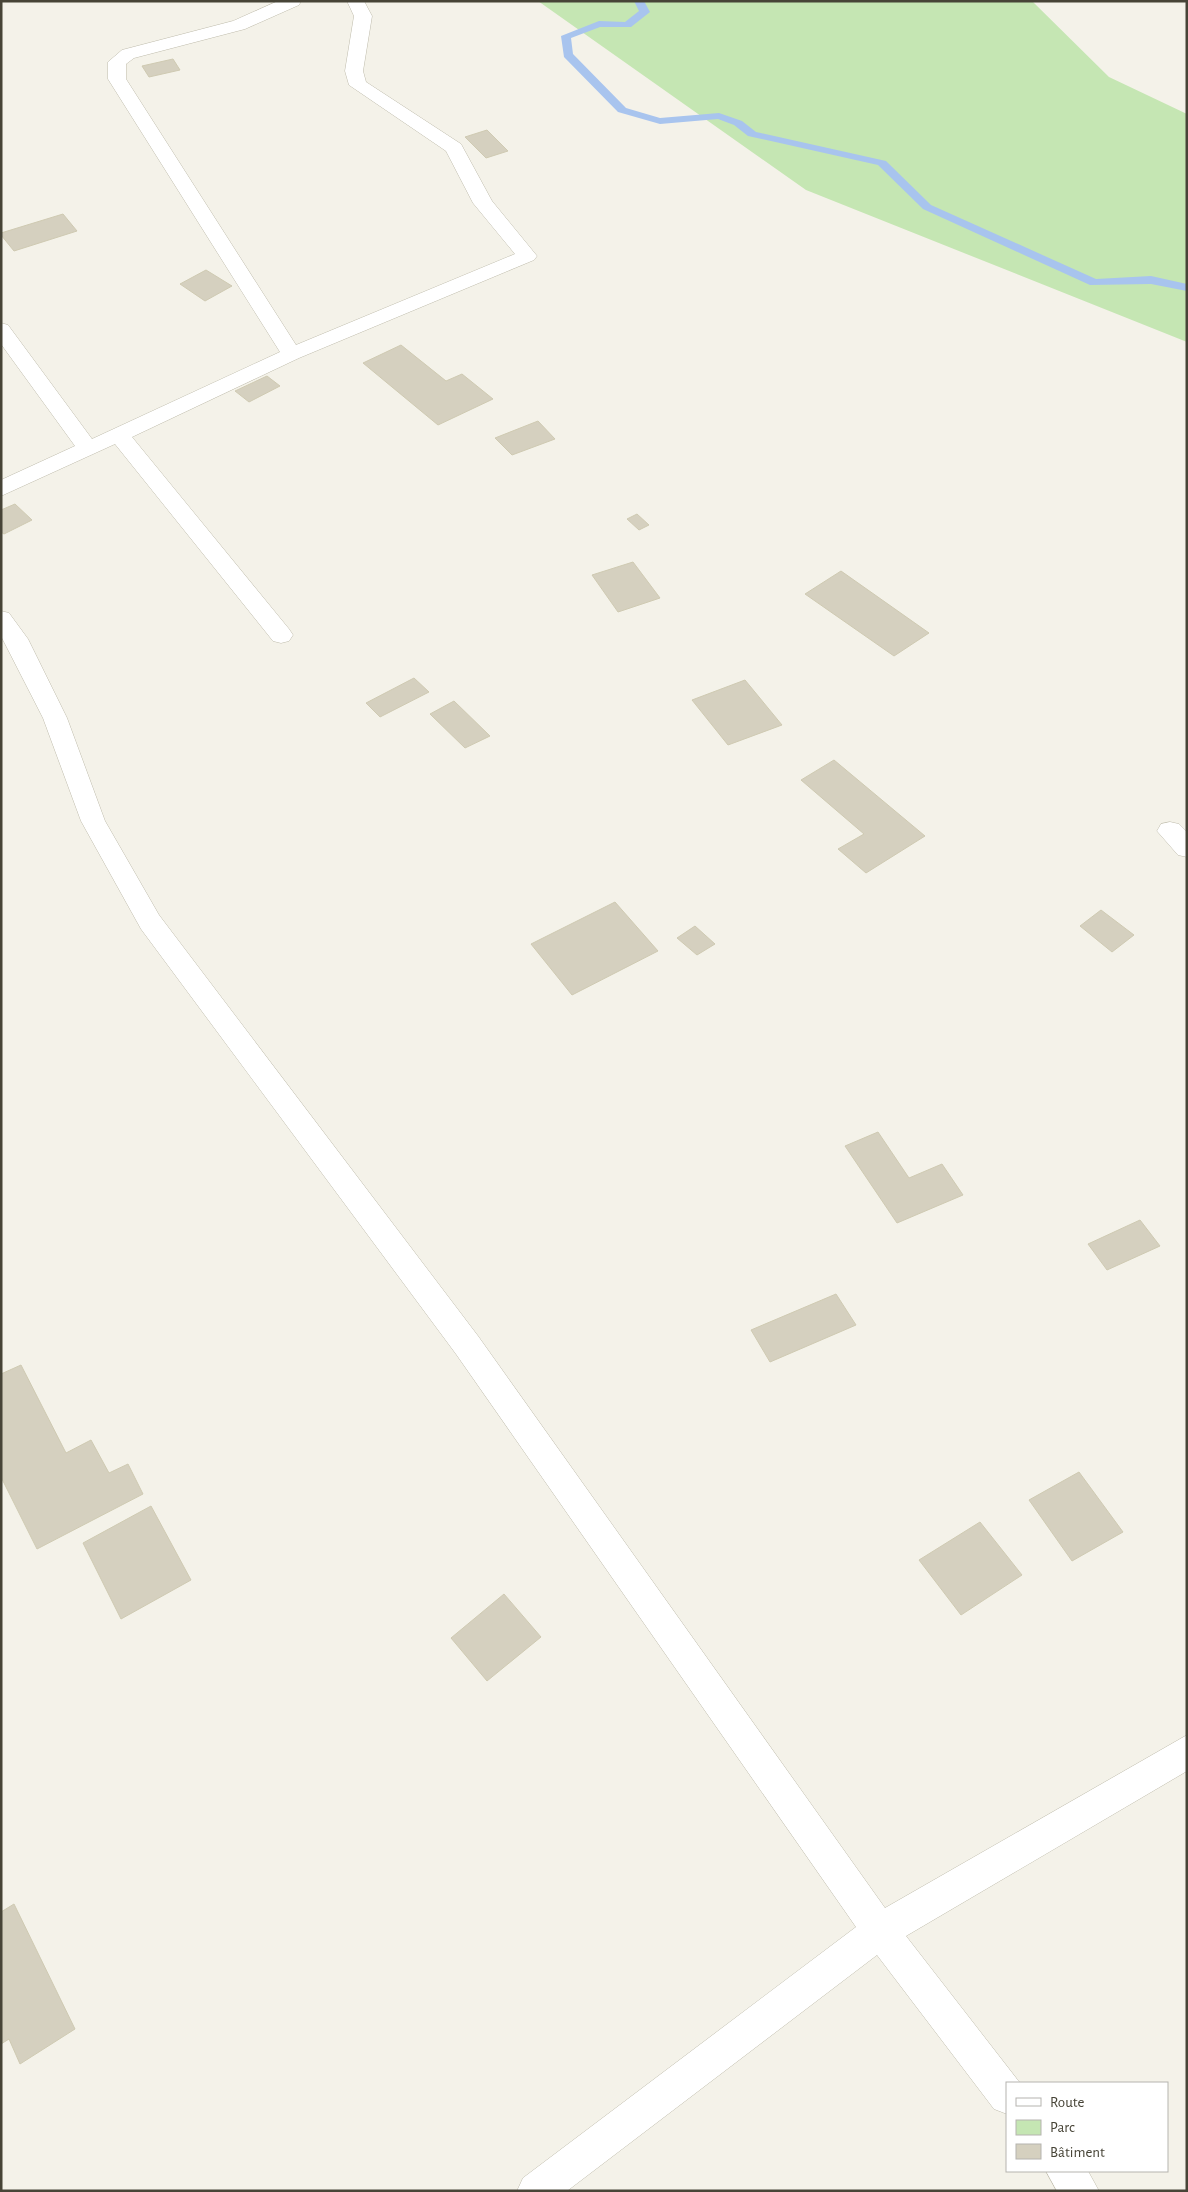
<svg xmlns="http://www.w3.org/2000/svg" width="1188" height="2192" font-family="'Alegreya Sans',sans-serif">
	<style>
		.green { fill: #c5e6b3 }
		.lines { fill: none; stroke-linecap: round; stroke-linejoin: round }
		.stream { fill: #a8c4ee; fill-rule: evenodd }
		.building { fill: #d5d0bf; stroke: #cfcab2 }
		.minor-casing { stroke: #bfbcac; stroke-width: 1 }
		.minor { fill: #fff; fill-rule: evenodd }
	</style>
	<rect width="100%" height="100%" fill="#f4f2e9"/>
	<!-- green -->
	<path class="green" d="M538,1H1032L1109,77L1187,114V342L806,190Z"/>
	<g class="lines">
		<!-- stream -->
		<path class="stream" d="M634,1H644L650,12L631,27H600L571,38L573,54L626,108L660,118L719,113L742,121L756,132L886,161L931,205L1096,279L1151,276L1187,284V291L1151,284L1090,285L923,209L878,165L748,136L734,125L718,119L660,124L618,112L564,57L561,36L599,21L625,22L639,11Z"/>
	</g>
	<!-- building -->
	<g class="building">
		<path d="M173,59L180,70L149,77L142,66Z"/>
		<path d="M487,130L508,151L486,158L465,137Z"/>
		<path d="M63,214L77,231L14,251L1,235V233Z"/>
		<path d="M206,270L232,286L205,301L180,284Z"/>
		<path d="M401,345L446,381L462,374L493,399L438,425L363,363Z"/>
		<path d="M267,376L280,386L249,402L235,391Z"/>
		<path d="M538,421L555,439L512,455L495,438Z"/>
		<path d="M15,504L32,520L4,534L1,532V510Z"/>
		<path d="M637,514L649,525L639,530L627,519Z"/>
		<path d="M633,562L660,598L618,612L592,575Z"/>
		<path d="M841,571L929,633L894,656L805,594Z"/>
		<path d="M414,678L429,692L380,717L366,703Z"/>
		<path d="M745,680L782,725L728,745L692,700Z"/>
		<path d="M454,701L490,736L465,748L430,714Z"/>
		<path d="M834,760L925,836L866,873L838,849L864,834L801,780Z"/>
		<path d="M615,902L658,951L572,995L531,944Z"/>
		<path d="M1101,910L1134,935L1112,952L1080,926Z"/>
		<path d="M695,926L715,944L697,955L677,938Z"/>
		<path d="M878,1132L909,1178L942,1164L963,1195L897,1223L845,1146Z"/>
		<path d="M1140,1220L1160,1246L1107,1270L1088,1244Z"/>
		<path d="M836,1294L856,1325L770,1362L751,1330Z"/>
		<path d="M21,1365L66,1453L91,1440L109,1473L128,1464L143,1494L37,1549L1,1477V1374Z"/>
		<path d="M1079,1472L1123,1532L1072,1561L1029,1500Z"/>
		<path d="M151,1506L191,1580L121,1619L83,1543Z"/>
		<path d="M980,1522L1022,1575L961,1615L919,1560Z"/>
		<path d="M504,1594L541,1637L487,1681L451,1638Z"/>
		<path d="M14,1904L75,2029L20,2064L9,2039L1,2044V1912Z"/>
	</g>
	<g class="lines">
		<!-- minor casing -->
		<g class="minor-casing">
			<g id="minor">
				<path d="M278,1H301L299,5L245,29L134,58L126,64V79L296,345L515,254L473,203L446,151L349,85L345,71L354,16L347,1H364L372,16L363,71L366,82L461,144L492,201L537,256L534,260L299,358L132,437L289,629L293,635L289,641L281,643L273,641L115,444L1,496V480L75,446L1,344V323L8,325L92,439L280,352L108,79V62L122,50L233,21Z"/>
				<path d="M1,611L9,613L28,639L67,718L105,821L159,915L478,1336L885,1908L1187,1735V1771L906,1936L1020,2083H1007V2114L994,2109L877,1955L567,2191H517L523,2178L856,1927L456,1354L141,929L81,821L43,718L1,636Z"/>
				<path d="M1170,822L1179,824L1187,832V857L1178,855L1157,831L1161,824Z"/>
				<path d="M1046,2171H1088L1099,2191H1057Z"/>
			</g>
		</g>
		<!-- minor -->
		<use href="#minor" class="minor"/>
	</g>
	<!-- border -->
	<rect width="1188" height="2192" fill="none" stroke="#474437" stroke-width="5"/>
	<!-- legend -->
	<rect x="1006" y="2082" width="162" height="90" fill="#ffffff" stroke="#b5b4af"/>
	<rect x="1016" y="2098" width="25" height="8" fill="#ffffff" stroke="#b5b4af"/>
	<text x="1050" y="2107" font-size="15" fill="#474437">Route</text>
	<rect x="1016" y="2120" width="25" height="15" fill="#c5e6b3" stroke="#b5b4af"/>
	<text x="1050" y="2132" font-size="15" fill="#474437">Parc</text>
	<rect x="1016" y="2144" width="25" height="15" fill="#d5d0bf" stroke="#b5b4af"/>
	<text x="1050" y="2157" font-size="15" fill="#474437">Bâtiment</text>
</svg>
